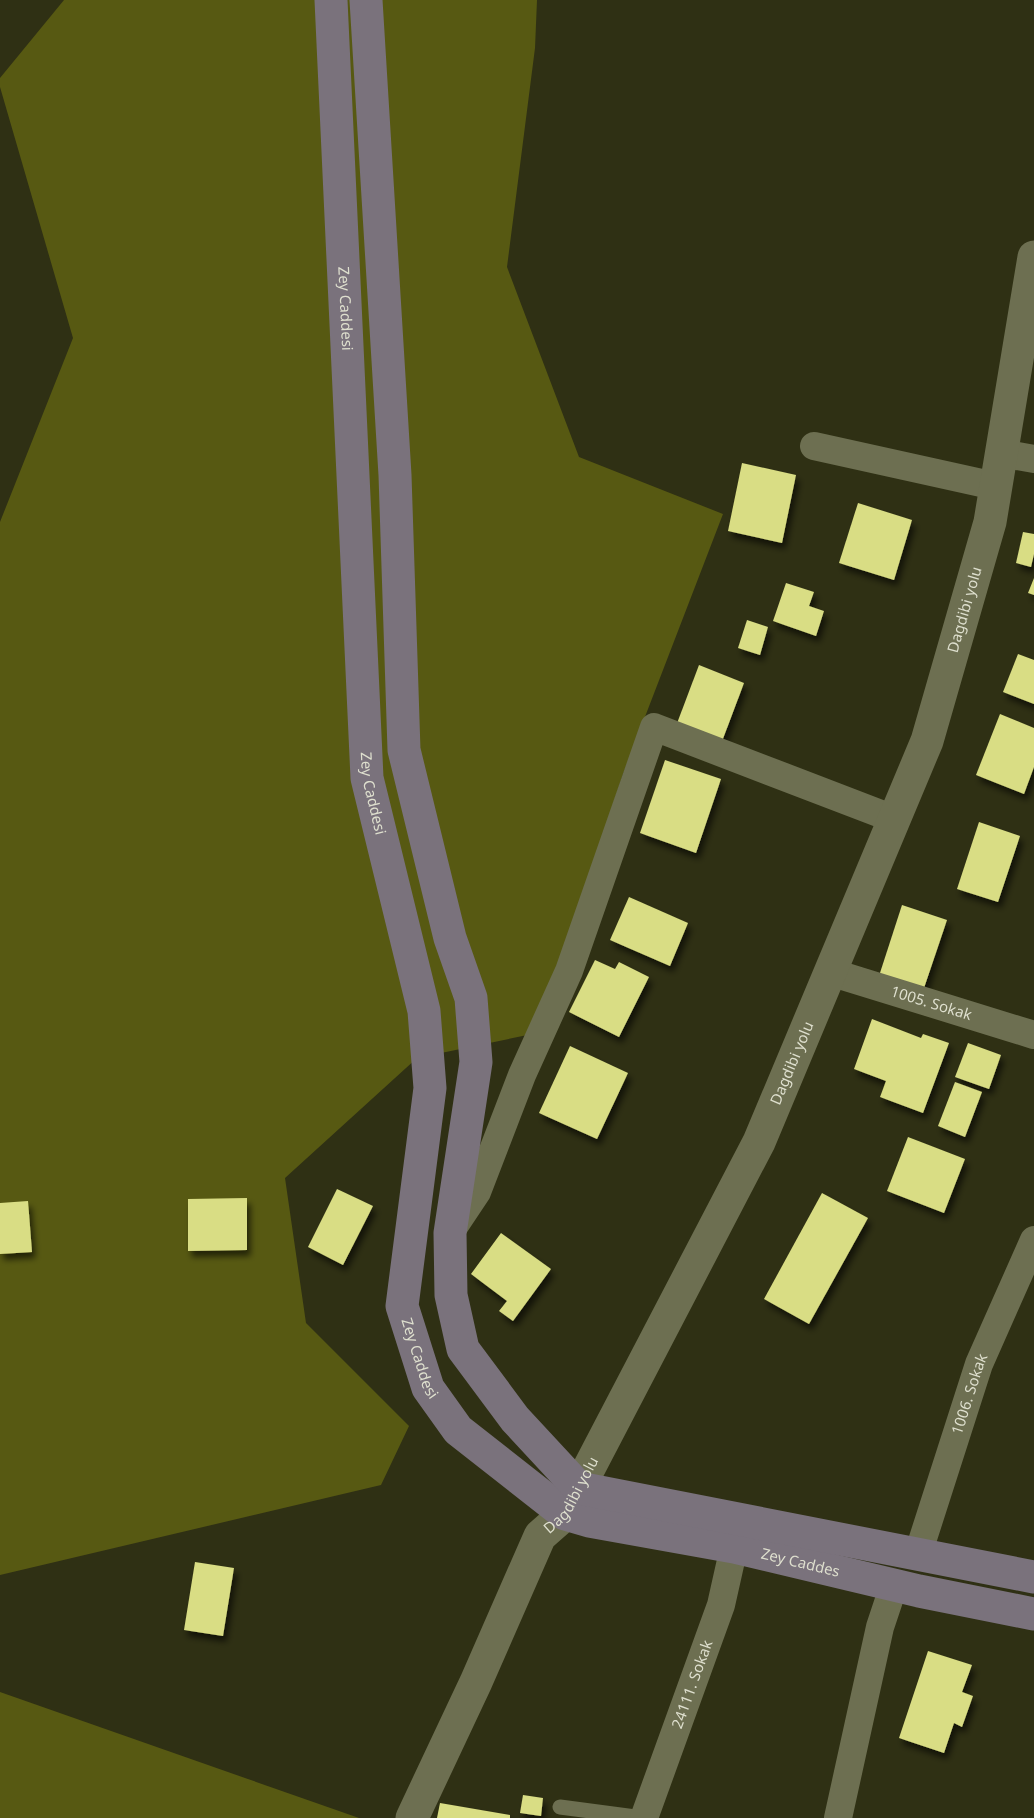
<svg xmlns="http://www.w3.org/2000/svg" width="1034" height="1818" font-family="'Noto Sans',sans-serif">
	<style>
		.forest { fill: #575912 }
		.building { fill: #d9dd84; filter: url(#shadow) }
		.lines { fill: none; stroke-linecap: round; stroke-linejoin: round }
		.service { stroke: #6d6f51; stroke-width: 15 }
		.minor { stroke: #6d6f51; stroke-width: 28 }
		.tertiary { stroke: #6d6f51; stroke-width: 33 }
		.secondary { stroke: #7a727c; stroke-width: 33 }
		.labels { text-anchor: middle; stroke-width: 6; stroke-linejoin: round; paint-order: stroke }
		.street-label { font-size: 15px; fill: #dedfce; stroke: #2f3014 }
	</style>
	<defs>
		<filter id="shadow"><feDropShadow dx="3.5" dy="6" stdDeviation="3" flood-color="#0009"/></filter>
	</defs>
	<rect width="100%" height="100%" fill="#2f3014"/>
	<!-- forest -->
	<g class="forest">
		<path d="M64,0H537L535,48L507,267L579,457L723,514L623,774L537,1033L417,1058L285,1178L306,1323L409,1426L381,1485L0,1575V522L73,338L0,87V78Z"/>
		<path d="M0,1692L359,1818H0Z"/>
	</g>
	<!-- building -->
	<g class="building">
		<path d="M742,463L796,475L782,543L728,531Z"/>
		<path d="M858,503L912,520L894,580L839,563Z"/>
		<path d="M1023,532L1034,534V554L1031,567L1016,563Z"/>
		<path d="M1034,578V595L1028,593Z"/>
		<path d="M786,583L814,592L809,606L824,611L816,636L773,621Z"/>
		<path d="M747,620L768,627L760,655L738,648Z"/>
		<path d="M1018,654L1034,660V704L1003,692Z"/>
		<path d="M699,665L744,683L721,744L676,726Z"/>
		<path d="M1000,714L1034,728V767L1024,794L976,775Z"/>
		<path d="M665,760L721,779L696,853L640,833Z"/>
		<path d="M979,822L1020,836L998,902L957,889Z"/>
		<path d="M629,897L688,923L670,966L610,940Z"/>
		<path d="M902,905L947,920L923,991L879,976Z"/>
		<path d="M595,960L615,969L619,962L649,977L619,1037L569,1012Z"/>
		<path d="M872,1019L921,1038L923,1034L949,1043L923,1113L880,1097L886,1081L854,1069Z"/>
		<path d="M968,1043L1001,1055L989,1089L955,1077Z"/>
		<path d="M570,1046L628,1073L597,1139L539,1113Z"/>
		<path d="M955,1082L982,1092L965,1137L938,1126Z"/>
		<path d="M908,1137L965,1159L944,1213L887,1191Z"/>
		<path d="M337,1189L373,1206L343,1265L308,1247Z"/>
		<path d="M822,1193L868,1218L809,1324L764,1299Z"/>
		<path d="M247,1198V1250L188,1251V1199Z"/>
		<path d="M28,1201L32,1252L0,1254V1203Z"/>
		<path d="M501,1233L551,1269L513,1321L499,1311L507,1301L471,1274Z"/>
		<path d="M195,1562L234,1568L223,1636L184,1630Z"/>
		<path d="M928,1651L972,1665L962,1692L973,1696L962,1727L954,1723L944,1753L899,1738Z"/>
		<path d="M523,1795L543,1798L541,1816L520,1813Z"/>
		<path d="M440,1803L510,1815V1818H437Z"/>
	</g>
	<g class="lines">
		<!-- service -->
		<path class="service" d="M560,1807L643,1818"/>
		<!-- minor -->
		<g class="minor">
			<path d="M814,446L995,486"/>
			<path d="M1000,453L1034,459"/>
			<path id="s1" d="M830,972L1034,1035"/>
			<path d="M451,1231L477,1192L522,1075L569,971L654,727L894,819"/>
			<path id="s2" d="M918,1554L979,1364L1034,1240"/>
			<path id="s3" d="M644,1818L721,1605L734,1547"/>
			<path d="M838,1818L880,1627L894,1585"/>
		</g>
		<!-- tertiary -->
		<path class="tertiary" id="s4" d="M412,1818L476,1682L540,1536L565,1514L759,1142L927,741L990,522L1034,257"/>
		<!-- secondary -->
		<g class="secondary">
			<path id="s5" d="M331,0L367,778L424,1011L430,1088L402,1306L428,1388L458,1430L565,1514L589,1521L734,1547L919,1591L1034,1614"/>
			<path d="M366,0L395,475L404,750L450,938L471,998L476,1062L450,1233L451,1295L463,1349L515,1419L579,1488L1034,1577"/>
		</g>
	</g>
	<g class="labels">
		<!-- street labels -->
		<g class="street-label">
			<text dy="5" stroke="none"><textPath href="#s5" startOffset="309">Zey Caddesi</textPath></text>
			<text dy="5" stroke="none"><textPath href="#s4" startOffset="1334">Dagdibi yolu</textPath></text>
			<text dy="5" stroke="none"><textPath href="#s5" startOffset="795">Zey Caddesi</textPath></text>
			<text dy="5" stroke="none"><textPath href="#s1" startOffset="106">1005. Sokak</textPath></text>
			<text dy="5" stroke="none"><textPath href="#s4" startOffset="848">Dagdibi yolu</textPath></text>
			<text dy="5" stroke="none"><textPath href="#s5" startOffset="1371">Zey Caddesi</textPath></text>
			<text dy="5" stroke="none"><textPath href="#s2" startOffset="168">1006. Sokak</textPath></text>
			<text dy="5" stroke="none"><textPath href="#s4" startOffset="362">Dagdibi yolu</textPath></text>
			<text dy="5" stroke="none"><textPath href="#s5" startOffset="1830">Zey Caddes</textPath></text>
			<text dy="5" stroke="none"><textPath href="#s3" startOffset="142">24111. Sokak</textPath></text>
		</g>
	</g>
</svg>
